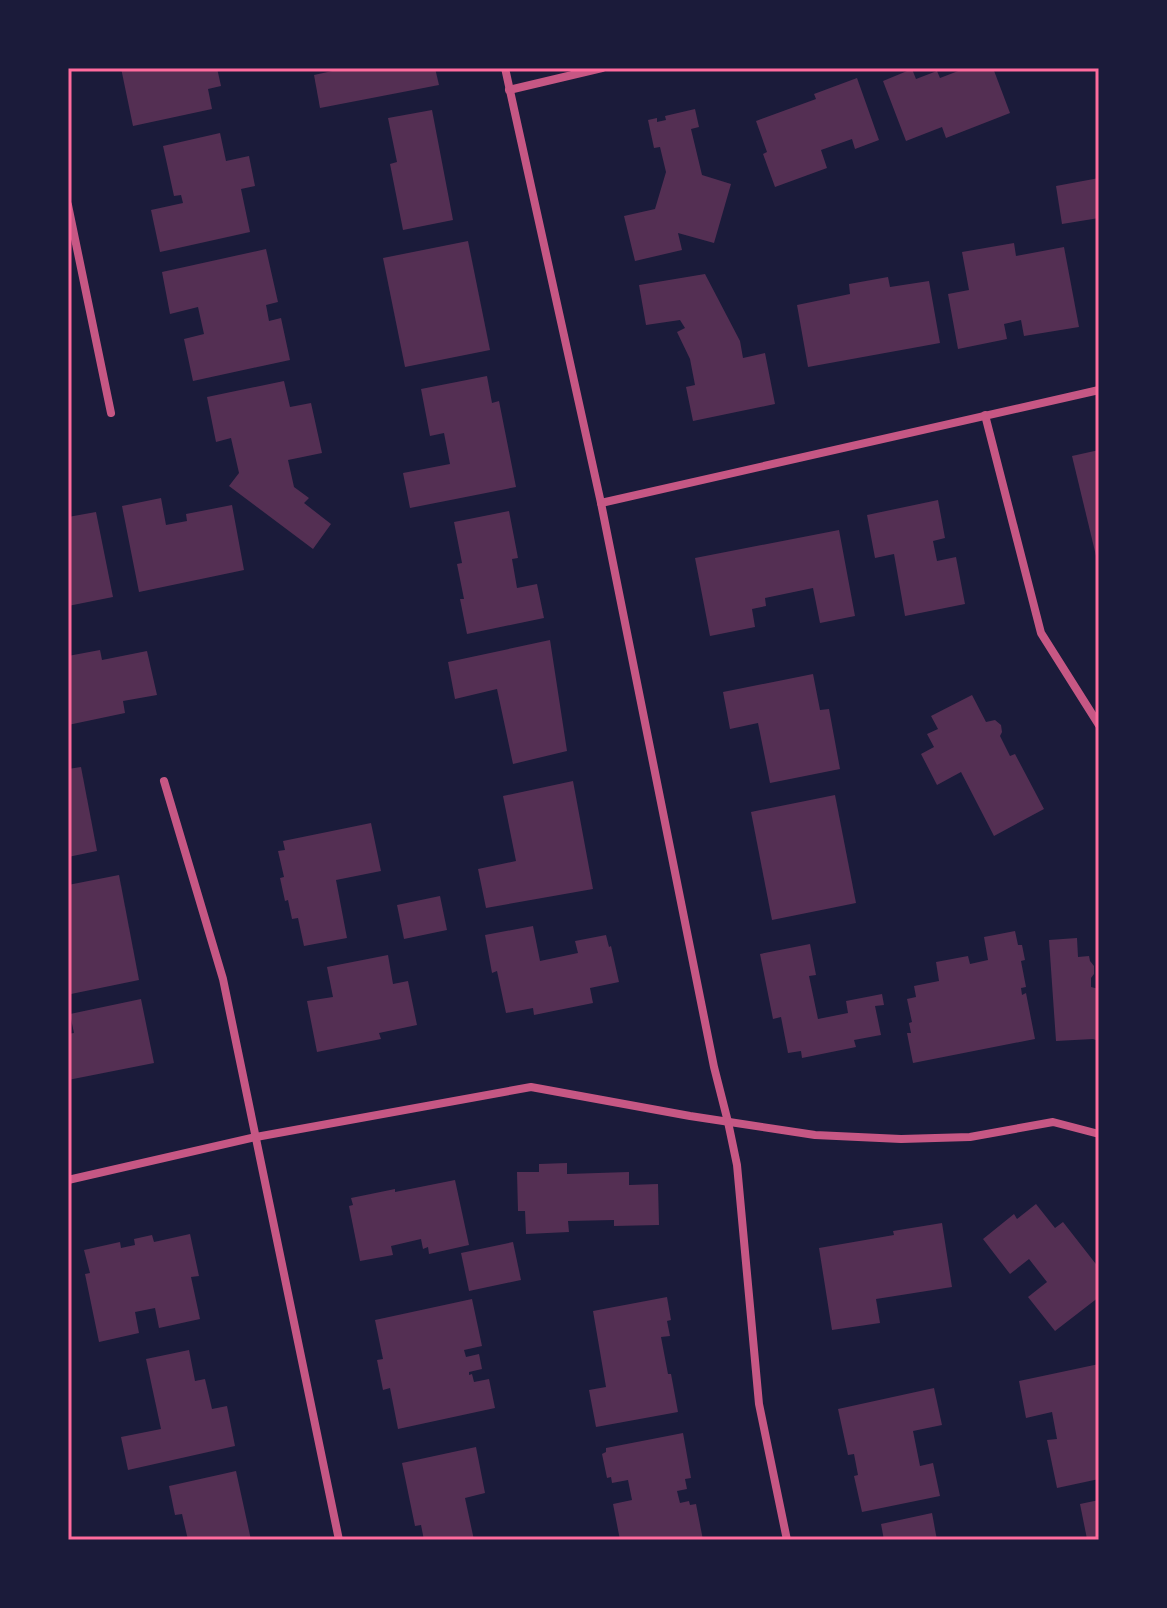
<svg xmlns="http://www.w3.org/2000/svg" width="1167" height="1608" font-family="Barlow,sans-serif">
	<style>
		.building { fill: #542f53 }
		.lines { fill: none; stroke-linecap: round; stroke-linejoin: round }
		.minor { stroke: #c65784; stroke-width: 8 }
		.neatline { fill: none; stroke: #ff6b9d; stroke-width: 3 }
	</style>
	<rect width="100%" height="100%" fill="#1b1b3a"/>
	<!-- building -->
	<g class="building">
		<path d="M121,68H217L221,86L208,89L212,109L133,126Z"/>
		<path d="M346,68H435L439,85L320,108L314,75Z"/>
		<path d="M966,68H993L1010,113L946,138L942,127L906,141L883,81L912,69L916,79L937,71L940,78Z"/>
		<path d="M857,78L879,140L855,149L852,139L821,150L827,168L775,187L763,154L767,152L756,121L816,99L814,94Z"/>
		<path d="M695,109L699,127L691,129L702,175L731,184L714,243L678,233L682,250L635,261L624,216L655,209L666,172L660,147L654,148L648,120L657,118V122L666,120L665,116Z"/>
		<path d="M432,110L453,220L403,230L390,164L397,162L388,118Z"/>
		<path d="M220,133L226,161L249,156L255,186L241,189L250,232L160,252L151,210L183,203L181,195L174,196L163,146Z"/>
		<path d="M1099,178V218L1062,224L1056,186Z"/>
		<path d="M468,241L490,350L405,367L383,258Z"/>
		<path d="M1014,243L1016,256L1064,247L1079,327L1024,336L1021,320L1004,324L1007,339L958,349L948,294L969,290L962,252Z"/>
		<path d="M266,249L278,302L266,305L269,321L281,318L290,360L193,381L184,339L204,334L198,307L170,314L162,272Z"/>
		<path d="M705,274L740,341L743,358L765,353L775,404L693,421L686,387L695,385L690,359L677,332L685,328L680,320L646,325L639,285Z"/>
		<path d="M888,277L890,287L929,281L940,343L808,367L797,305L850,294L849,284Z"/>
		<path d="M487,376L492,403L499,401L516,487L410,508L403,473L450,464L444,433L430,436L421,389Z"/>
		<path d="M284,381L290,407L311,403L322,453L288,460L294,487L309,498L304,503L331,524L313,549L229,486L239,473L231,438L216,442L207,397Z"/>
		<path d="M1099,450V564H1098L1072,456Z"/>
		<path d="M161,498L166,525L187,521L186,514L232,505L244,570L139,592L122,506Z"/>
		<path d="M938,500L945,538L933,541L937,561L956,557L965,604L905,616L894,554L875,558L867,515Z"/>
		<path d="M509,511L518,558L512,559L517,588L537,584L544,618L467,634L460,599H464L457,564L462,563L454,522Z"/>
		<path d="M96,512L113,597L68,606V517Z"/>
		<path d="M839,530L855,616L820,623L813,588L765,598L766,606L752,609L755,627L710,636L695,558Z"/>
		<path d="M550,640L567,751L513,764L497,689L455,699L448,662Z"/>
		<path d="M100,650L102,660L147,651L157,695L123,701L125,713L68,725V656Z"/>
		<path d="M813,674L820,710L829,709L840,769L770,783L758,723L730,729L723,692Z"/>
		<path d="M972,695L986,722L995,720L1001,725L1002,732L1000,736L1010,756L1015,754L1044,809L994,836L961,772L937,785L921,754L934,747L927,734L938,729L931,716Z"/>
		<path d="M81,767L97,851L68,857V769Z"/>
		<path d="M573,781L593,889L486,908L478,869L516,861L503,796Z"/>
		<path d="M835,795L856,903L772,920L751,812Z"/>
		<path d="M371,823L381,871L336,880L347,938L304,946L298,918L292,919L288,900L285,901L280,878L284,877L278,851L285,850L283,841Z"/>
		<path d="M119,875L139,980L71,994L68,978V885Z"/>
		<path d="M440,896L447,930L404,939L397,905Z"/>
		<path d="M533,926L540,961L578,953L575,941L606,935L609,947L611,946L619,982L590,988L593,1003L534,1015L533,1008L506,1013L497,971L492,973L485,935Z"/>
		<path d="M1015,931L1018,945H1022L1025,960L1021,961L1026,987L1021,988L1022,995L1026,993L1035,1039L913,1063L907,1033H911L909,1023L912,1022L907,999L916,997L914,986L939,981L936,962L968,956L970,964L988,960L984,937Z"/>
		<path d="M1077,938L1078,957L1089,956L1090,961L1094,966V974L1091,978V987L1099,989V1041L1093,1039L1056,1041L1049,940Z"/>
		<path d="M810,944L816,975L809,976L818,1019L848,1013L846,1001L882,994L884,1005L875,1006L881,1035L854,1040L856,1047L802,1058L801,1051L788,1053L781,1017L773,1019L760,954Z"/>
		<path d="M388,955L393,984L408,981L417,1025L379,1033L381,1039L317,1052L307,1001L333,997L327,967Z"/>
		<path d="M141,999L154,1063L68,1080V1034L74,1033L70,1014Z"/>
		<path d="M567,1163V1174L629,1172V1185L658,1184L659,1225L614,1226V1220L568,1221L569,1232L526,1234L525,1211H518L517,1172H539V1164Z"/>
		<path d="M455,1180L469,1245L429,1254L428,1247L423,1249L421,1239L391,1246L393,1255L360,1261L349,1206L353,1205L351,1198L395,1189V1192Z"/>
		<path d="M1036,1204L1055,1228L1063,1222L1099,1268V1297L1055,1331L1028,1297L1047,1282L1029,1259L1010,1274L983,1239L1014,1214L1017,1219Z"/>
		<path d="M942,1223L952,1287L876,1299L880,1323L832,1330L819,1248L894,1235L893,1231Z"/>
		<path d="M190,1234L199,1276L191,1277L200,1319L159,1328L155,1308L135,1312L139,1333L99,1342L85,1274L90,1273L84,1250L120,1242L121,1248L135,1245L134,1239L152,1235L154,1242Z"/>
		<path d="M513,1242L521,1280L469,1291L461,1253Z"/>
		<path d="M667,1297L671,1320L667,1321L670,1336L661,1337L668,1374H671L678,1412L596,1427L589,1390L606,1387L593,1311Z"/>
		<path d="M472,1299L482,1346L464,1350L466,1357L479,1354L482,1369L469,1372V1375L472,1374L474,1382L489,1379L495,1408L398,1429L390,1388L383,1390L377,1360L383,1359L375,1320Z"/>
		<path d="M189,1350L195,1381L205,1379L212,1409L227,1406L235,1446L128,1470L121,1437L161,1429L146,1359Z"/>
		<path d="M1099,1364V1479L1057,1488L1047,1440L1057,1439L1052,1412L1026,1418L1019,1381Z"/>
		<path d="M934,1388L942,1425L913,1431L920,1466L933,1463L940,1496L862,1512L854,1476L858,1475L854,1454L848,1455L838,1409Z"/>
		<path d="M683,1433L691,1478L685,1479L687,1489L677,1491L680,1503L689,1501L690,1505L696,1504L703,1540H620L613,1504L632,1500L628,1480L612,1483L611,1477L607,1478L602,1454L606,1452V1448Z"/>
		<path d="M476,1447L485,1493L465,1498L474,1540H424L421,1525L415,1526L402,1463Z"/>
		<path d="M236,1471L251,1540H188L182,1514L175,1515L169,1486Z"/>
		<path d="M1099,1500V1537L1087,1539L1080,1504Z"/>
		<path d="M932,1513L937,1540H884L881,1524Z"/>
	</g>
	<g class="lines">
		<!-- minor -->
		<g class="minor">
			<path d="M505,68L601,503L714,1067L728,1122L737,1165L759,1404L787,1540"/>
			<path d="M509,90L602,68"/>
			<path d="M68,205L111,413"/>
			<path d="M985,415L1041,633L1099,725"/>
			<path d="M601,503L1099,390"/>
			<path d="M164,781L223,979L339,1540"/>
			<path d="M68,1180L256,1137L531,1087L690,1116L815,1135L901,1139L970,1137L1053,1122L1099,1134"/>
		</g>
	</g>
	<!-- border -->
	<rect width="1167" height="1608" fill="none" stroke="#1b1b3a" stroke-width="140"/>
	<rect x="70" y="70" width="1027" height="1468" class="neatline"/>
</svg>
